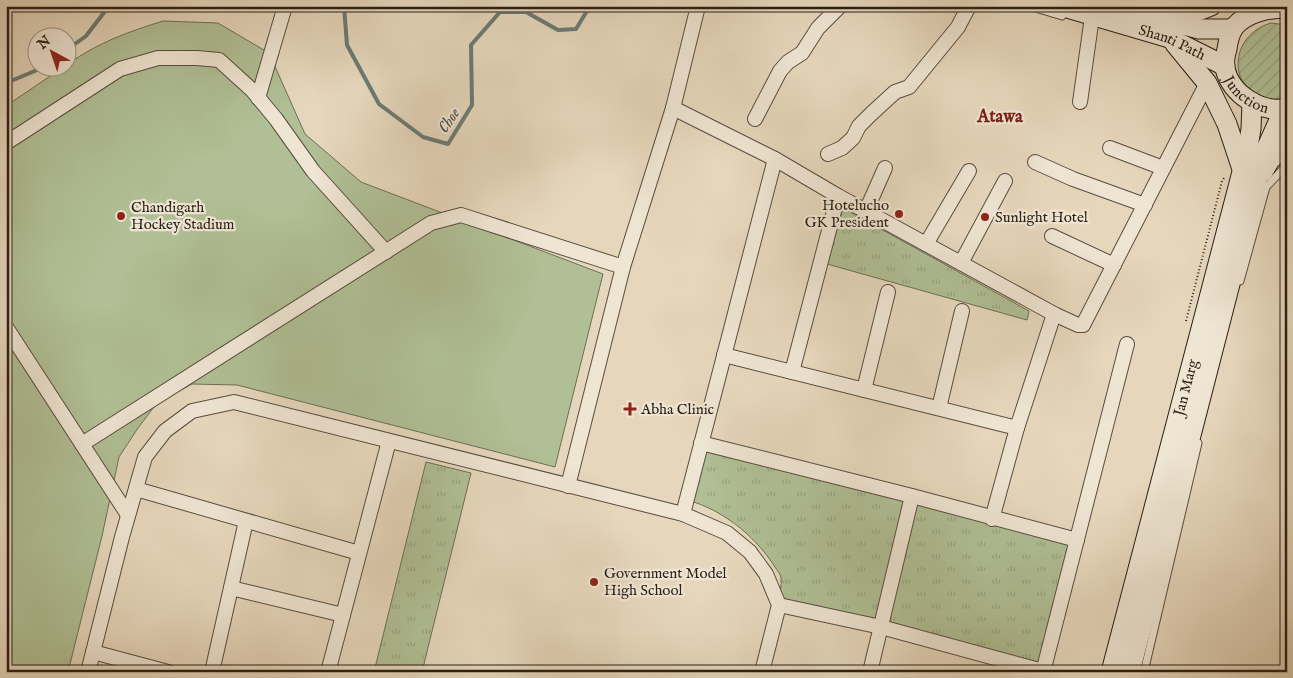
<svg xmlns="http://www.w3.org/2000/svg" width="1293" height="678" font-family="'IM FELL English',serif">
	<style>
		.grass { fill: url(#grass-tufts); stroke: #6c6f56 }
		.garden { fill: url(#garden-furrows); stroke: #6c6f56 }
		.pitch { fill: #b0bf95; stroke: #6c6f56 }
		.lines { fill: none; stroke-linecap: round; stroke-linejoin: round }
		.stream { stroke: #6b7b75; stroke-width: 4 }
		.lane-casing { stroke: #584d40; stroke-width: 9 }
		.street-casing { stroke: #584d40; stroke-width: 16 }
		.secondary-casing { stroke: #281f16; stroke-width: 21 }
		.path { stroke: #281f16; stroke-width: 2; stroke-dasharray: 1 2.5; stroke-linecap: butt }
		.lane { stroke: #efe5d3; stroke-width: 7 }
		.street { stroke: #efe5d3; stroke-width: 14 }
		.secondary { stroke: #efe5d3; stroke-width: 19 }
		.poi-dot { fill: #8f2418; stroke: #efe5d3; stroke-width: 2 }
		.labels { text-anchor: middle; stroke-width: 4.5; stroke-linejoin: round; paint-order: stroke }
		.street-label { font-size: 15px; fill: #281f16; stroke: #efe5d3 }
		.poi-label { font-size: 15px; fill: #281f16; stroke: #efe5d3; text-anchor: start }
		.water-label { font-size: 16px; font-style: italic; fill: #494d46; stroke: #efe5d3 }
		.quarter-label { font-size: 18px; font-weight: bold; fill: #7a1f14; stroke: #efe5d3 }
	</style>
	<defs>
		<pattern id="grass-tufts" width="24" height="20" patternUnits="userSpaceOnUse" patternTransform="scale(1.25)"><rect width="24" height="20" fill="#b0bf95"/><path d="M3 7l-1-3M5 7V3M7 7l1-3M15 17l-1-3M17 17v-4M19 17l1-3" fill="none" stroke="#97a480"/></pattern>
		<pattern id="garden-furrows" width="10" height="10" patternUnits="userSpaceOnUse" patternTransform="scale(1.25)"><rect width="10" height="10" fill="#b0bf95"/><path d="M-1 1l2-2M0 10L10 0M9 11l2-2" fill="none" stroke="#97a480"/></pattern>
	</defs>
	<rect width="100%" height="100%" fill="#e6d7bc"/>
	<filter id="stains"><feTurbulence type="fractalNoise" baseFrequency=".004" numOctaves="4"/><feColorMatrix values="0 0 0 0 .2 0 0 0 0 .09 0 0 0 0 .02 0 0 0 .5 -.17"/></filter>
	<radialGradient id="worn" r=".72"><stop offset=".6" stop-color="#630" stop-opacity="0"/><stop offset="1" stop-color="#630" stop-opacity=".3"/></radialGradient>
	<!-- grass -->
	<g class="grass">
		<path d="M843,208L1029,311L1027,320L827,264Z"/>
		<path d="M701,443L1077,540L1043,671L779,605C779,597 782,585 781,577C780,573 775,568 773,564C753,534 721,509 687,500Z"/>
		<path d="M426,462L471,473L422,672H374Z"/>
	</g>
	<!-- garden -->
	<path class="garden" d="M1271,23L1287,25L1286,99C1279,99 1272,100 1266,99C1226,87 1230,35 1271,23Z"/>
	<!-- pitch -->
	<path class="pitch" d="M163,21L218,23L269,53L305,134L361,182L603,274L555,467L237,385L192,384L157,403L138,428L119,457L102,536L68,672H6V106L62,68H68V64C99,42 128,32 163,21Z"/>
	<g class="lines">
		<!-- stream -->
		<g class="stream">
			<path d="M344,6L347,45L379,104L423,137L448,144L472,105L471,45L500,12H526L558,30L576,29L590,6"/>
			<path d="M68,49L86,36L109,6"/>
			<path d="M6,83L42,68"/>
		</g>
		<!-- lane casing -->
		<g class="lane-casing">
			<g id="lane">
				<path d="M1029,6L1062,16"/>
				<path d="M1240,281L1266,187L1287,165"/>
				<path d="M1144,672L1198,443"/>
			</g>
		</g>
		<!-- street casing -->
		<g class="street-casing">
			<g id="street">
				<path d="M258,98L285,6"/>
				<path d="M1080,102L1091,24"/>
				<path d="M673,108L775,159L838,196L1054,314L1078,325H1083L1207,83"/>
				<path d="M755,119L780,71L788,62L802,53L818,28L840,6"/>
				<path d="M6,143L120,69L158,58H197L219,60L252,90L276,119L313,171L386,252"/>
				<path d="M1110,148L1163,168"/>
				<path d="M828,154L842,148L853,138L859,126L871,114L895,92L909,87L958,27L969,6"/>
				<path d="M1035,162L1073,179L1145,205"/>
				<path d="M866,211L885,168"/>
				<path d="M1052,236L1114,265"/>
				<path d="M926,244L969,171"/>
				<path d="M961,263L1005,181"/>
				<path d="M6,327L128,515"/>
				<path d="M724,355L1017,428"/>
				<path d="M792,372L838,196"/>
				<path d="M864,390L888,292"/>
				<path d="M939,408L962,311"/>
				<path d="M701,443L912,496L1077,540"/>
				<path d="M82,444L431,223L461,215L623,267"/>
				<path d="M568,486L623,267L673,108L698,6"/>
				<path d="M136,489L359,553"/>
				<path d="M683,514L775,159"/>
				<path d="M992,519L1017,428L1054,314"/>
				<path d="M231,588L343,615"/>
				<path d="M779,605L881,627L1043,671"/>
				<path d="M93,652L168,672"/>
				<path d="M88,672L122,537L145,457L165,431L192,411L234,402L683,514L727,533L750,552L766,574L779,605L762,672"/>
				<path d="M212,672L246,521"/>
				<path d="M328,672L389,441"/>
				<path d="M870,672L912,496"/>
				<path d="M1043,672L1127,344"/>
			</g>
		</g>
		<!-- secondary casing -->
		<g class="secondary-casing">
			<g id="secondary">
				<path id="s1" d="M1060,6L1169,38L1225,66"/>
				<path d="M1113,6L1199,29H1233"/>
				<path id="s2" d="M1287,9C1269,7 1246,13 1234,27C1230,33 1228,42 1227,49C1225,55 1224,61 1225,68C1230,94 1262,114 1287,108"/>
				<path d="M1170,22L1211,6"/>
				<path d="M1175,44L1207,83L1227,124L1242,169"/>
				<path d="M1263,172L1270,160L1287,145"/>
				<path id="s3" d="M1111,672L1247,153L1251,129L1252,102"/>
				<path d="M1130,672L1263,156L1284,109"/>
			</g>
		</g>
		<!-- path -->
		<path class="path" d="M1186,321L1222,181L1224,178"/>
		<!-- lane -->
		<use href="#lane" class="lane"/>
		<!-- street -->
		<use href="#street" class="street"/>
		<!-- secondary -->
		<use href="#secondary" class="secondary"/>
	</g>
	<!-- markers -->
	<g class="poi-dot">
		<circle cx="899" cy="214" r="5"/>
		<circle cx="121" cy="216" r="5"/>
		<circle cx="985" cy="217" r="5"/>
		<path d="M627.5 401.5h5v5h5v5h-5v5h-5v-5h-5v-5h5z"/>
		<circle cx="594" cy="582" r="5"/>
	</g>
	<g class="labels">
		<!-- street labels -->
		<g class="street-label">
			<text dy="5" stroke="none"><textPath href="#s1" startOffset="118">Shanti Path</textPath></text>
			<text dy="5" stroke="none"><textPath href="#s2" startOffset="136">Junction</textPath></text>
			<text dy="5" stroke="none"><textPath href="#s3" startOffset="294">Jan Marg</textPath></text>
		</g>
		<!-- poi labels -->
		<g class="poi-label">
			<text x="889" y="210" text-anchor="end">Hotelucho<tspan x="889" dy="17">GK President</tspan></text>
			<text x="131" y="212">Chandigarh<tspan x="131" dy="17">Hockey Stadium</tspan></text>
			<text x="995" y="222">Sunlight Hotel</text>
			<text x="641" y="414">Abha Clinic</text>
			<text x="604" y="578">Government Model<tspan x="604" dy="17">High School</tspan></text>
		</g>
		<!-- water labels -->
		<g class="water-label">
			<text transform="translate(448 120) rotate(-56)" y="6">Choe</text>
		</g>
		<!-- quarter labels -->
		<g class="quarter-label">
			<text x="1000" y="122">Atawa</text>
		</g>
	</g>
	<!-- margin -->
	<rect width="1293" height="678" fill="none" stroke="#e6d7bc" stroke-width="25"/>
	<rect x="8" y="8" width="1278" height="663" fill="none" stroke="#281f16" stroke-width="2.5"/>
	<rect x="12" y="12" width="1268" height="653" fill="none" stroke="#281f16"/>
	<!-- north arrow -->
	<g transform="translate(52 52) rotate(320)"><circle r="24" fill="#efe5d3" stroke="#9f9687"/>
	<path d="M0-4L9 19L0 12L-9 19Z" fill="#8f2418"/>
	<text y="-8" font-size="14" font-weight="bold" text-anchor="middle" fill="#281f16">N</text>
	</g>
	<rect width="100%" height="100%" filter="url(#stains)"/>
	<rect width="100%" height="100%" fill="url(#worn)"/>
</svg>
